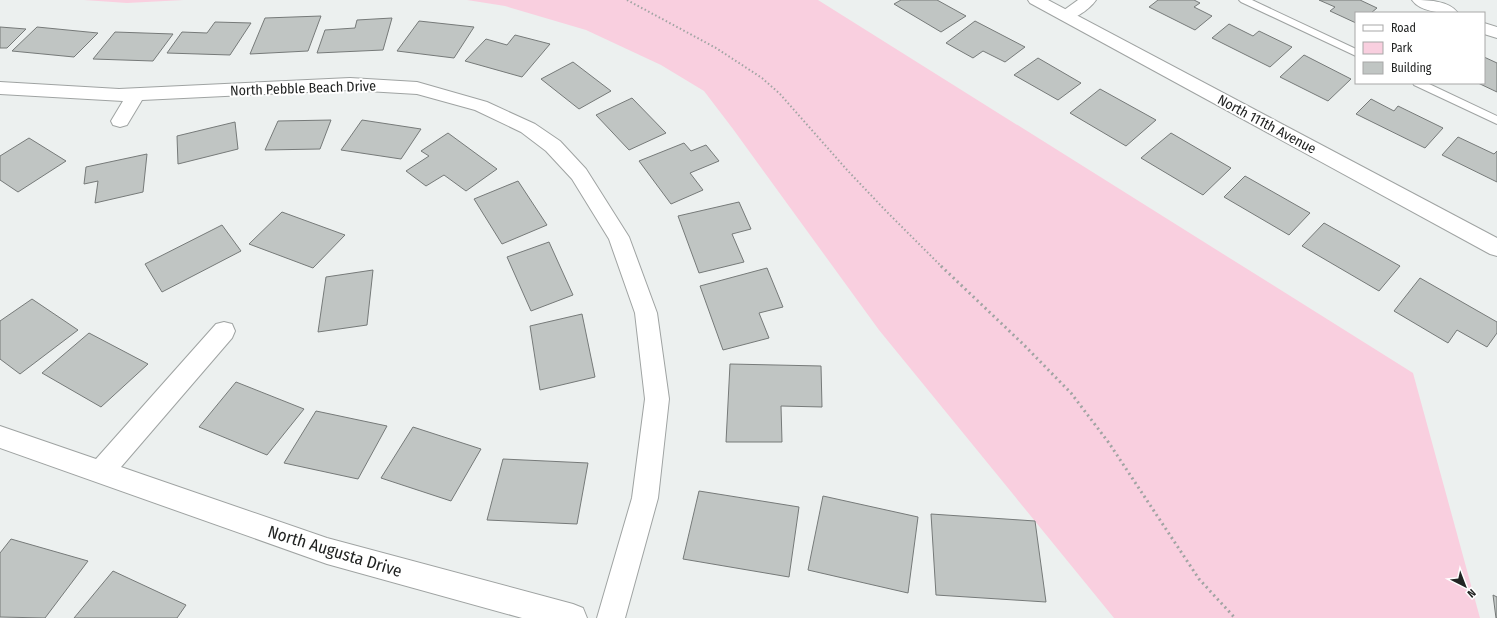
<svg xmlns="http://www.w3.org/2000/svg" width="1497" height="618" font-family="'Fira Sans Condensed',sans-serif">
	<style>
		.green { fill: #f9cfdf }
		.building { fill: #c0c5c3; stroke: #767a79 }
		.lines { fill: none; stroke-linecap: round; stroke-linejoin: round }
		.lane-casing { stroke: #9fa3a2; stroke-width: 2 }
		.street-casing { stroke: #9fa3a2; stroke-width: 2 }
		.secondary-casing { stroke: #9fa3a2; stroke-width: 2 }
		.path-far1 { stroke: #a1a4a3; stroke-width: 2; stroke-dasharray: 1.5 2.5; stroke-linecap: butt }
		.path { stroke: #a1a4a3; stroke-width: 3; stroke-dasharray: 2 3.5; stroke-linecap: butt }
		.lane { fill: #fff; fill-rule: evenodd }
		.street { fill: #fff; fill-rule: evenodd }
		.secondary { fill: #fff; fill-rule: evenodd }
		.labels { text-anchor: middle; stroke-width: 4; stroke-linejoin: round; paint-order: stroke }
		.street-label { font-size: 14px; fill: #222423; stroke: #fff }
		.near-street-label { font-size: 17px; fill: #222423; stroke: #fff }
	</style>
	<rect width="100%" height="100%" fill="#ecf0ef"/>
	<!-- green -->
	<g class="green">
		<path d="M84,0H184L127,3Z"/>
		<path d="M467,0H818L1413,373L1480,618H1114L879,330L733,129L704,91L661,65L586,30L505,6Z"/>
	</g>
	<!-- building -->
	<g class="building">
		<path d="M901,0H937L966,16L941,32L894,4Z"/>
		<path d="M1158,0H1194L1200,3L1194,7L1212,16L1195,30L1149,7Z"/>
		<path d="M1319,0H1360L1377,8L1371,13H1356V23L1330,11L1335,7Z"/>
		<path d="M321,16L308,51L250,54L265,18Z"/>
		<path d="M392,18L383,50L317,53L325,30L355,28L357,20Z"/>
		<path d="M419,21L474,27L454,58L397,51Z"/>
		<path d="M975,21L1025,47L1005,62L983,51L973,58L946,43Z"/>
		<path d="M215,22L251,23L230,55L167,53L182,32L207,33Z"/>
		<path d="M1229,24L1253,36L1259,31L1292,47L1270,67L1212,38Z"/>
		<path d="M0,27L26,29L7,48H0Z"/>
		<path d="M37,27L98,33L74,57L12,51Z"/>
		<path d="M115,32L173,34L153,61L93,59Z"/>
		<path d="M515,35L550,44L522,77L465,61L486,39L507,45Z"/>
		<path d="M1304,55L1351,79L1328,101L1280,77Z"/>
		<path d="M1484,57L1497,63V92L1478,83H1484Z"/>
		<path d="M1038,58L1081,83L1058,100L1014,75Z"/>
		<path d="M573,62L611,91L579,109L541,79Z"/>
		<path d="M1100,89L1156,120L1126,146L1070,113Z"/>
		<path d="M632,98L666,133L629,150L596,115Z"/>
		<path d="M1371,99L1394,111L1398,106L1443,128L1425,148L1356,114Z"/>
		<path d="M331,120L320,149L265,150L278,121Z"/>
		<path d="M362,120L421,129L401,159L341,150Z"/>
		<path d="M235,122L238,149L178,164L177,136Z"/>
		<path d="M448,133L497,169L466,191L444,175L426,186L406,171L429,156L421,151Z"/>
		<path d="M1171,133L1231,168L1203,195L1141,158Z"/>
		<path d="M1458,137L1494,154L1497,151V182L1442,155Z"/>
		<path d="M29,138L66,161L18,192L0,180V156Z"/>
		<path d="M684,143L691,151L706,145L719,161L690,173L703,190L671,204L639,161Z"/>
		<path d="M147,154L143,192L95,203L98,181L84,184L86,167Z"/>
		<path d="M1245,176L1310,213L1289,235L1224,197Z"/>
		<path d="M518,181L547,225L502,244L474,199Z"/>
		<path d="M739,202L751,229L732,234L744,262L699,273L678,216Z"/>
		<path d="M282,212L345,235L313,268L249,244Z"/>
		<path d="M1324,223L1400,266L1379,291L1302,246Z"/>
		<path d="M222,225L241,251L162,292L145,264Z"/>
		<path d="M549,242L573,295L531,311L507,257Z"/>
		<path d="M767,268L783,307L759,313L769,338L723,350L700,286Z"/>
		<path d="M373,270L367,325L318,332L326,277Z"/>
		<path d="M1420,278L1497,322V333L1487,347L1457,330L1448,343L1394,311Z"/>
		<path d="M32,299L78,330L20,374L0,359V321Z"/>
		<path d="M582,314L595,377L540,390L530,326Z"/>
		<path d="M89,333L148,364L101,407L42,373Z"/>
		<path d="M730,364L821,366L822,407L781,406L782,442H726Z"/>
		<path d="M236,382L304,409L267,455L199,427Z"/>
		<path d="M316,411L387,426L358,479L284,463Z"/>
		<path d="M413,427L481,449L451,501L381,478Z"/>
		<path d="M503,459L588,463L577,524L487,520Z"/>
		<path d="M699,491L799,507L789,577L683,559Z"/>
		<path d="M823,496L918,517L908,593L808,570Z"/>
		<path d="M931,514L1035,521L1046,602L936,595Z"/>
		<path d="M11,539L88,561L45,618L0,617V553Z"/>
		<path d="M113,571L186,605L177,618H74Z"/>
		<path d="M1493,595L1497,597V618H1496Z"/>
	</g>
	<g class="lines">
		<!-- lane casing -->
		<g class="lane-casing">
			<g id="lane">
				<path d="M1239,0H1252L1356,49V56L1241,2Z"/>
				<path d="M1413,83H1427L1497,116V124L1414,85Z"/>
			</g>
		</g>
		<!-- street casing -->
		<g class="street-casing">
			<g id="street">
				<path d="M1078,0H1096C1089,10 1072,22 1060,19L1058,16L1060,13Z"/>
				<path d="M1412,0C1426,0 1449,0 1458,13C1444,13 1421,13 1412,0Z"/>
				<path d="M1484,23L1497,27V38L1484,34Z"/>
				<path d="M350,78L417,82L487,102L535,124L560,141L586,169L629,237L657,313L669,399L658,498L625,618H597L632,498L645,399L635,313L609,239L572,179L546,151L521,132L475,110L417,94L350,90L142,100L127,125L120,127L113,125L111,121L123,101L0,94V82L119,89Z"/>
				<path d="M224,322L232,324L235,331L232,338L121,467L327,538L573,604L583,608L587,618H522L327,564L0,448V426L96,459L216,324Z"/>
			</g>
		</g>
		<!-- secondary casing -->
		<g class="secondary-casing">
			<path id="secondary" d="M1028,0H1048L1497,238V256L1490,254L1030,3Z"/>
		</g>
		<!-- path-far1 -->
		<path class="path-far1" d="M627,0L716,48L762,78L780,94L848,171L886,211L942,267"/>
		<!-- path -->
		<path class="path" d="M941,266L1023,344L1071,393L1109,443L1199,579L1235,618"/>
		<!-- lane -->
		<use href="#lane" class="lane"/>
		<!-- street -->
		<use href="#street" class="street"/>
		<!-- secondary -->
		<use href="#secondary" class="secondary"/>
	</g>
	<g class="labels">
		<!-- street labels -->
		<g class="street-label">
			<text transform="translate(303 88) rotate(-2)" y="5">North Pebble Beach Drive</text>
			<text transform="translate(1267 124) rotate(28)" y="5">North 111th Avenue</text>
		</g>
		<!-- near-street labels -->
		<g class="near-street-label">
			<text transform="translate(335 551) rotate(17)" y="6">North Augusta Drive</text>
		</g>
	</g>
	<!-- legend -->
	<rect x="1355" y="12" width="130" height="72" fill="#ffffff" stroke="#a7a7a7"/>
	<rect x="1363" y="25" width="20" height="6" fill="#ffffff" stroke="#a7a7a7"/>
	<text x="1391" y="32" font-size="12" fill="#222423">Road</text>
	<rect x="1363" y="42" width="20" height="12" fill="#f9cfdf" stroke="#a7a7a7"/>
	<text x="1391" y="52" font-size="12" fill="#222423">Park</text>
	<rect x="1363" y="62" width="20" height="12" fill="#c0c5c3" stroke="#a7a7a7"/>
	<text x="1391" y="72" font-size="12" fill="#222423">Building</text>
	<!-- north arrow -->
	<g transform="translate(1465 586) rotate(138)" stroke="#ffffff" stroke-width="3" paint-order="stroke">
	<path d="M0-3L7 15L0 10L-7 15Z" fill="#222423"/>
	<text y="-6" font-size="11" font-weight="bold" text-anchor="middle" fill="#222423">N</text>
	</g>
</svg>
